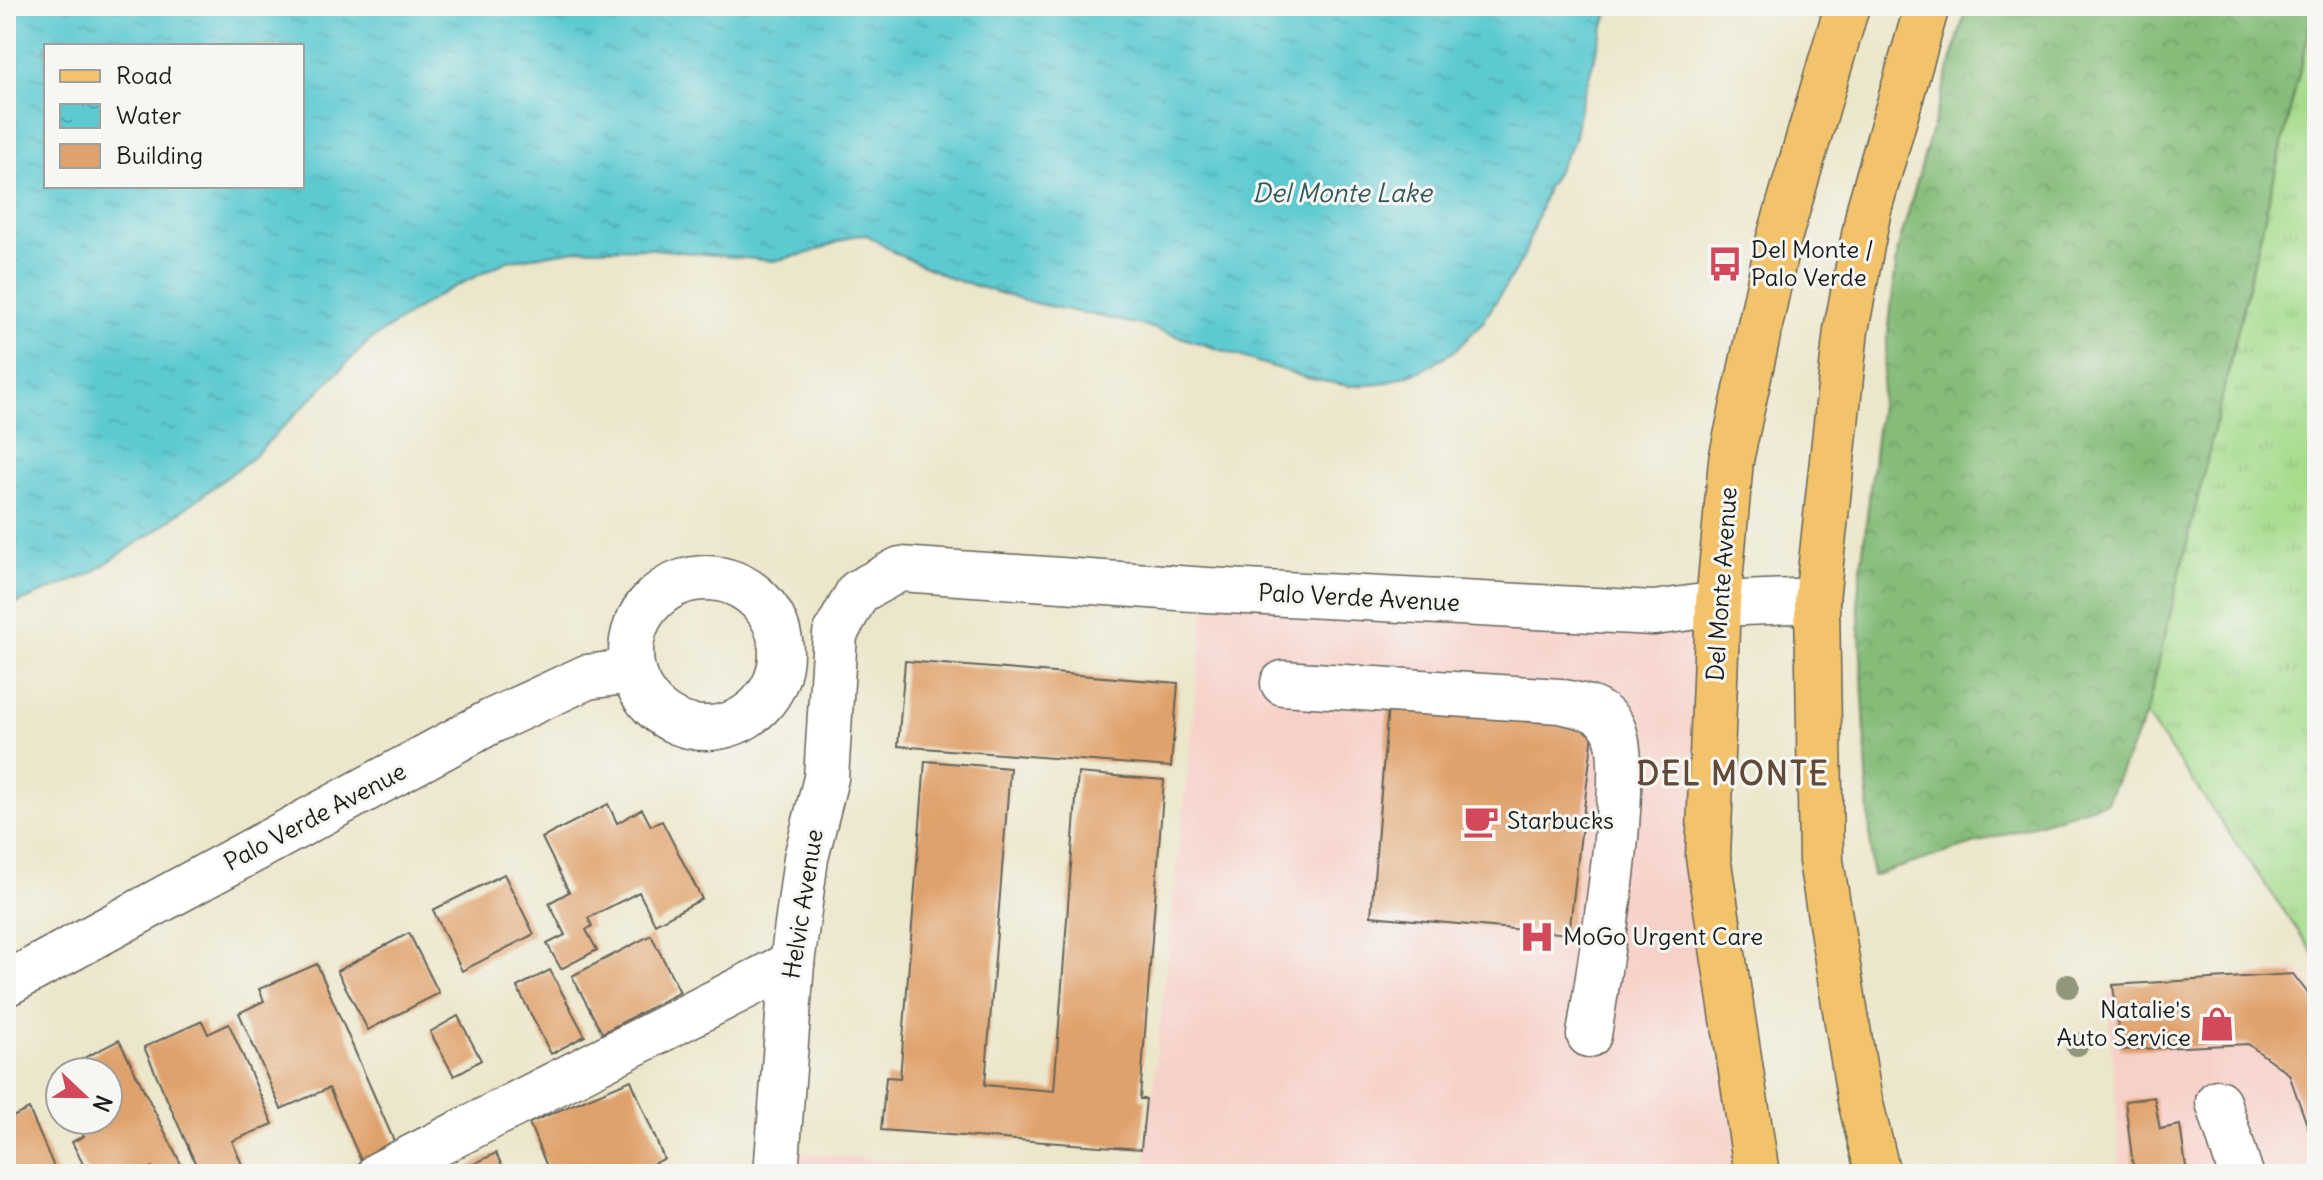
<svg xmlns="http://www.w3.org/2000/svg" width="2323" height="1180" font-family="Delius,sans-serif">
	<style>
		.built { fill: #f7d1c9 }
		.grass { fill: url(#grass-tufts); stroke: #617c54; stroke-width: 2 }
		.forest { fill: url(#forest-crowns); stroke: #506c4a; stroke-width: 2 }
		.water { fill: url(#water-ripples); stroke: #3c7377; stroke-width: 2; fill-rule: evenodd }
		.building { fill: #e0a26c }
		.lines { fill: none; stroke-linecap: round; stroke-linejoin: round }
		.minor-casing { stroke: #656359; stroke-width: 47 }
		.major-casing { stroke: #656359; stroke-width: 47 }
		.minor { stroke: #fff; stroke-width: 44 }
		.major { stroke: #f2c36a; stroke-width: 44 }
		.tree { fill: #90977d }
		.labels { text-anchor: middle; stroke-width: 6; stroke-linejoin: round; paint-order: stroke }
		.poi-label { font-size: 24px; fill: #1c1c1c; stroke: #f6f6f2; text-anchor: start }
		.street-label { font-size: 24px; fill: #1c1c1c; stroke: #f6f6f2 }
		.water-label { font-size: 26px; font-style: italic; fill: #33595c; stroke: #f6f6f2 }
		.district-label { font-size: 32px; font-weight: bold; letter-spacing: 2px; fill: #614b38; stroke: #f6f6f2 }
	</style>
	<defs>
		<pattern id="grass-tufts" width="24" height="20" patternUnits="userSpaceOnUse" patternTransform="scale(2)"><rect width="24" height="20" fill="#a6dc8c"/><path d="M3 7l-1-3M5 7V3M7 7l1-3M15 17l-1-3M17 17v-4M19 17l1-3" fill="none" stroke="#8ebc78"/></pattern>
		<pattern id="forest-crowns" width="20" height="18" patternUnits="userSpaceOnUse" patternTransform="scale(2)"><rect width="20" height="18" fill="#84bc78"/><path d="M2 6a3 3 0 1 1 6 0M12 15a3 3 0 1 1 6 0" fill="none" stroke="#71a167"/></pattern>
		<pattern id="water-ripples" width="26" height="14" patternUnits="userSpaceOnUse" patternTransform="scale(2)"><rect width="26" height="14" fill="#5dcad2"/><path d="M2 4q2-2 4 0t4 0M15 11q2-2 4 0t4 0" fill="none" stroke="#50adb4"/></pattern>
	</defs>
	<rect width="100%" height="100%" fill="#f6f6f2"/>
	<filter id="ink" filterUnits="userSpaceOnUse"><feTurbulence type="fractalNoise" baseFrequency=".0125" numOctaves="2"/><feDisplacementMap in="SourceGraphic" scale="16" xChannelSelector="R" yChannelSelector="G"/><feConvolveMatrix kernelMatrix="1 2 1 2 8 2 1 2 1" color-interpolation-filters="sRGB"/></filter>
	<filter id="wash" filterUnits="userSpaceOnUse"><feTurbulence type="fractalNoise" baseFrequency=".006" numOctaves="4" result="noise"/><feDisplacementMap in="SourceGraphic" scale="32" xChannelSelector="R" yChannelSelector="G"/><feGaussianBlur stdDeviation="1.8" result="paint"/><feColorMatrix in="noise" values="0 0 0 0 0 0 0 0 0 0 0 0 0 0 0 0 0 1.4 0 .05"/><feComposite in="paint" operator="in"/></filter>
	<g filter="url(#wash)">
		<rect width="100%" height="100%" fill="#ece6ca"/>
		<!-- built -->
		<g class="built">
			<path d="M1207,590L1718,604L1708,857L1757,1174H1144Z"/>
			<path d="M2298,970L2317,993V1174H2121L2108,992Z"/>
			<path d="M777,1150L1034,1174H776Z"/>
		</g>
		<!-- grass -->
		<path class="grass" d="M2315,6H2317V958L2146,715Z"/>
		<!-- forest -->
		<path class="forest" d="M1967,6H2315L2146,715L2107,802L1872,876L1858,594L1898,248Z"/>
		<!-- water -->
		<path class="water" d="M6,6H1610L1580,106L1574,141L1547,188L1523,258L1483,322L1456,350L1422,370L1382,384L1349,386L1307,378L1146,326L1034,303L952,279L895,253L867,235L853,236L809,253L773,261L644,248L582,249L507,261L440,294L369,341L252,458L154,532L90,574L17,603L6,621ZM46,46H302V186H46Z"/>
		<g id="blocks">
			<!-- building -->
			<g class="building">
				<path d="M905,661L1178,683L1171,767L898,746Z"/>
				<path d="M1388,706L1594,725L1569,934L1371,916Z"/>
				<path d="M925,761L1010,768L985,1085L1054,1091L1078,773L1164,780L1140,1099H1146L1141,1149L881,1130L886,1077L900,1078Z"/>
				<path d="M608,804L617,823L642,809L651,826L662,821L702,899L655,924L639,892L588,918L592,926L586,930L597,950L561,969L547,944L565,935L549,903L569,892L542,838Z"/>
				<path d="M504,874L534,934L462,971L433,910Z"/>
				<path d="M409,933L439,993L368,1030L337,971Z"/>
				<path d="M651,935L680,992L602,1033L572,976Z"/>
				<path d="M317,964L397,1148L362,1163L329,1088L281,1109L239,1013L264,1001L259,989Z"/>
				<path d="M550,970L585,1036L551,1054L517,987Z"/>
				<path d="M2293,974L2317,1005V1153L2289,1074L2248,1044L2121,1050L2113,985Z"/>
				<path d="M458,1016L481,1060L454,1076L430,1032Z"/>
				<path d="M202,1021L208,1034L229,1024L273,1124L232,1141L246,1174H200L144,1047Z"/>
				<path d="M119,1040L186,1174H156L152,1167L139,1174H88L72,1142L84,1136L76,1120H108V1072H60V1088L53,1074Z"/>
				<path d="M631,1080L664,1159L629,1174H550L529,1123Z"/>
				<path d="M2154,1097L2160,1129L2180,1125L2187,1174H2134L2125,1101Z"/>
				<path d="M29,1109L57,1174H6V1120Z"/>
				<path d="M496,1153L506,1174H462L461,1170Z"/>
			</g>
		</g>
	</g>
	<g filter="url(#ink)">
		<use href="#blocks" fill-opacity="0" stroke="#656359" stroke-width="2"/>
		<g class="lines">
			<!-- minor casing -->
			<g class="minor-casing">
				<g id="minor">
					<circle cx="706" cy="653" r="75"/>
					<path d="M1283,683L1560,701C1580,706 1600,707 1612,726C1635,763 1597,982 1589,1035"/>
					<path d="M6,984L492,721L587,677L632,671"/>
					<path d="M2218,1102L2241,1174"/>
					<path d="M379,1174L792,963"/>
					<path d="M776,1174L792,963L806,858L826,778L835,634L858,592L900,569L1207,590L1654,613L1718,604L1817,600"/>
				</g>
			</g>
			<!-- major casing -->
			<g class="major-casing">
				<g id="major">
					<path d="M1757,1174L1708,857L1718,604L1731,460L1778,242L1847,6"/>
					<path d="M1878,1174L1859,1096L1821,861L1817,600L1846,330L1869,209L1927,6"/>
				</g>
			</g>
			<!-- minor -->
			<use href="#minor" class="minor"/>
			<!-- major -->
			<use href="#major" class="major"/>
		</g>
		<!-- trees -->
		<g class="tree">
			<circle cx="2068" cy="986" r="12"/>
			<circle cx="2077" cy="1044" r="12"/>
		</g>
	</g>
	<!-- icons -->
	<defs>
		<g id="bus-bare" transform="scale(2.76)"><path d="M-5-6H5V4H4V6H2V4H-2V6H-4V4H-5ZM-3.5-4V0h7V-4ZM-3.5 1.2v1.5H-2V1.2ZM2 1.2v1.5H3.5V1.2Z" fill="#d1495b" stroke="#f6f6f2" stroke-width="2.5" paint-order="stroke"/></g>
		<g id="cafe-bare" transform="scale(2.76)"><path d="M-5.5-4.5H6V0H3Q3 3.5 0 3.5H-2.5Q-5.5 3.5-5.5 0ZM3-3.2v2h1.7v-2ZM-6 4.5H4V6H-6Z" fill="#d1495b" stroke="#f6f6f2" stroke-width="2.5" paint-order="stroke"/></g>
		<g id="hospital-bare" transform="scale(2.76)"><path d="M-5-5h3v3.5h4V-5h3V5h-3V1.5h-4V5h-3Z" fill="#d1495b" stroke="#f6f6f2" stroke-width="2.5" paint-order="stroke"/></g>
		<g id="shop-bare" transform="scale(2.76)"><path d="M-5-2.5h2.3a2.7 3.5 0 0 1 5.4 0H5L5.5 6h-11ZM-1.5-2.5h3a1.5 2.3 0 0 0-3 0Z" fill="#d1495b" stroke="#f6f6f2" stroke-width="2.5" paint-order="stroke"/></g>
	</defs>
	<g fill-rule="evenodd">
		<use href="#bus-bare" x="1725" y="264"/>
		<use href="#cafe-bare" x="1481" y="821"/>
		<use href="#hospital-bare" x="1537" y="937"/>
		<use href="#shop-bare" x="2217" y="1024"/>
	</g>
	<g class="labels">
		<!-- poi labels -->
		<g class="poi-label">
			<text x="1751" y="258">Del Monte /<tspan x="1751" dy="28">Palo Verde</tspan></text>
			<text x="1507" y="829">Starbucks</text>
			<text x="1563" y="945">MoGo Urgent Care</text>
			<text x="2191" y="1018" text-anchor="end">Natalie's<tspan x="2191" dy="28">Auto Service</tspan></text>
		</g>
		<!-- street labels -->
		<g class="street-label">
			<text transform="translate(1722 584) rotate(-86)" y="8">Del Monte Avenue</text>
			<text transform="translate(1359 598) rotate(3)" y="8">Palo Verde Avenue</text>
			<text transform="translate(315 817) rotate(-28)" y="8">Palo Verde Avenue</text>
			<text transform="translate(803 904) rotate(-81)" y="8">Helvic Avenue</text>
		</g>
		<!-- water labels -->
		<g class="water-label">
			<text x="1342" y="202">Del Monte Lake</text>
		</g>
		<!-- district labels -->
		<g class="district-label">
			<text x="1733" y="785">DEL MONTE</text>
		</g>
	</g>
	<!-- margin -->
	<rect width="2323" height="1180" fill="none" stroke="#f6f6f2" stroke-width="32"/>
	<!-- legend -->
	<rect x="44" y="44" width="260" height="144" fill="#f6f6f2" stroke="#9f9f9c" stroke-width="2"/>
	<rect x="60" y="70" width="40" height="12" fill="#f2c36a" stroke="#9f9f9c" stroke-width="2"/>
	<text x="116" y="84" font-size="24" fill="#1c1c1c">Road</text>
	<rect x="60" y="104" width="40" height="24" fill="url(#water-ripples)" stroke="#9f9f9c" stroke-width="2"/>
	<text x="116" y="124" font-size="24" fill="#1c1c1c">Water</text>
	<rect x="60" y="144" width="40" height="24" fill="#e0a26c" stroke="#9f9f9c" stroke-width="2"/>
	<text x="116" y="164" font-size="24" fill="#1c1c1c">Building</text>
	<!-- north arrow -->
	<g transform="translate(84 1096) rotate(112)"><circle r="38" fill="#f6f6f2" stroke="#9f9f9c" stroke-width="2"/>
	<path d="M0-6L14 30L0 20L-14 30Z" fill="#d1495b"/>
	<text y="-12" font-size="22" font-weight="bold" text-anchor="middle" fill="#1c1c1c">N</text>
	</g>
</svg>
